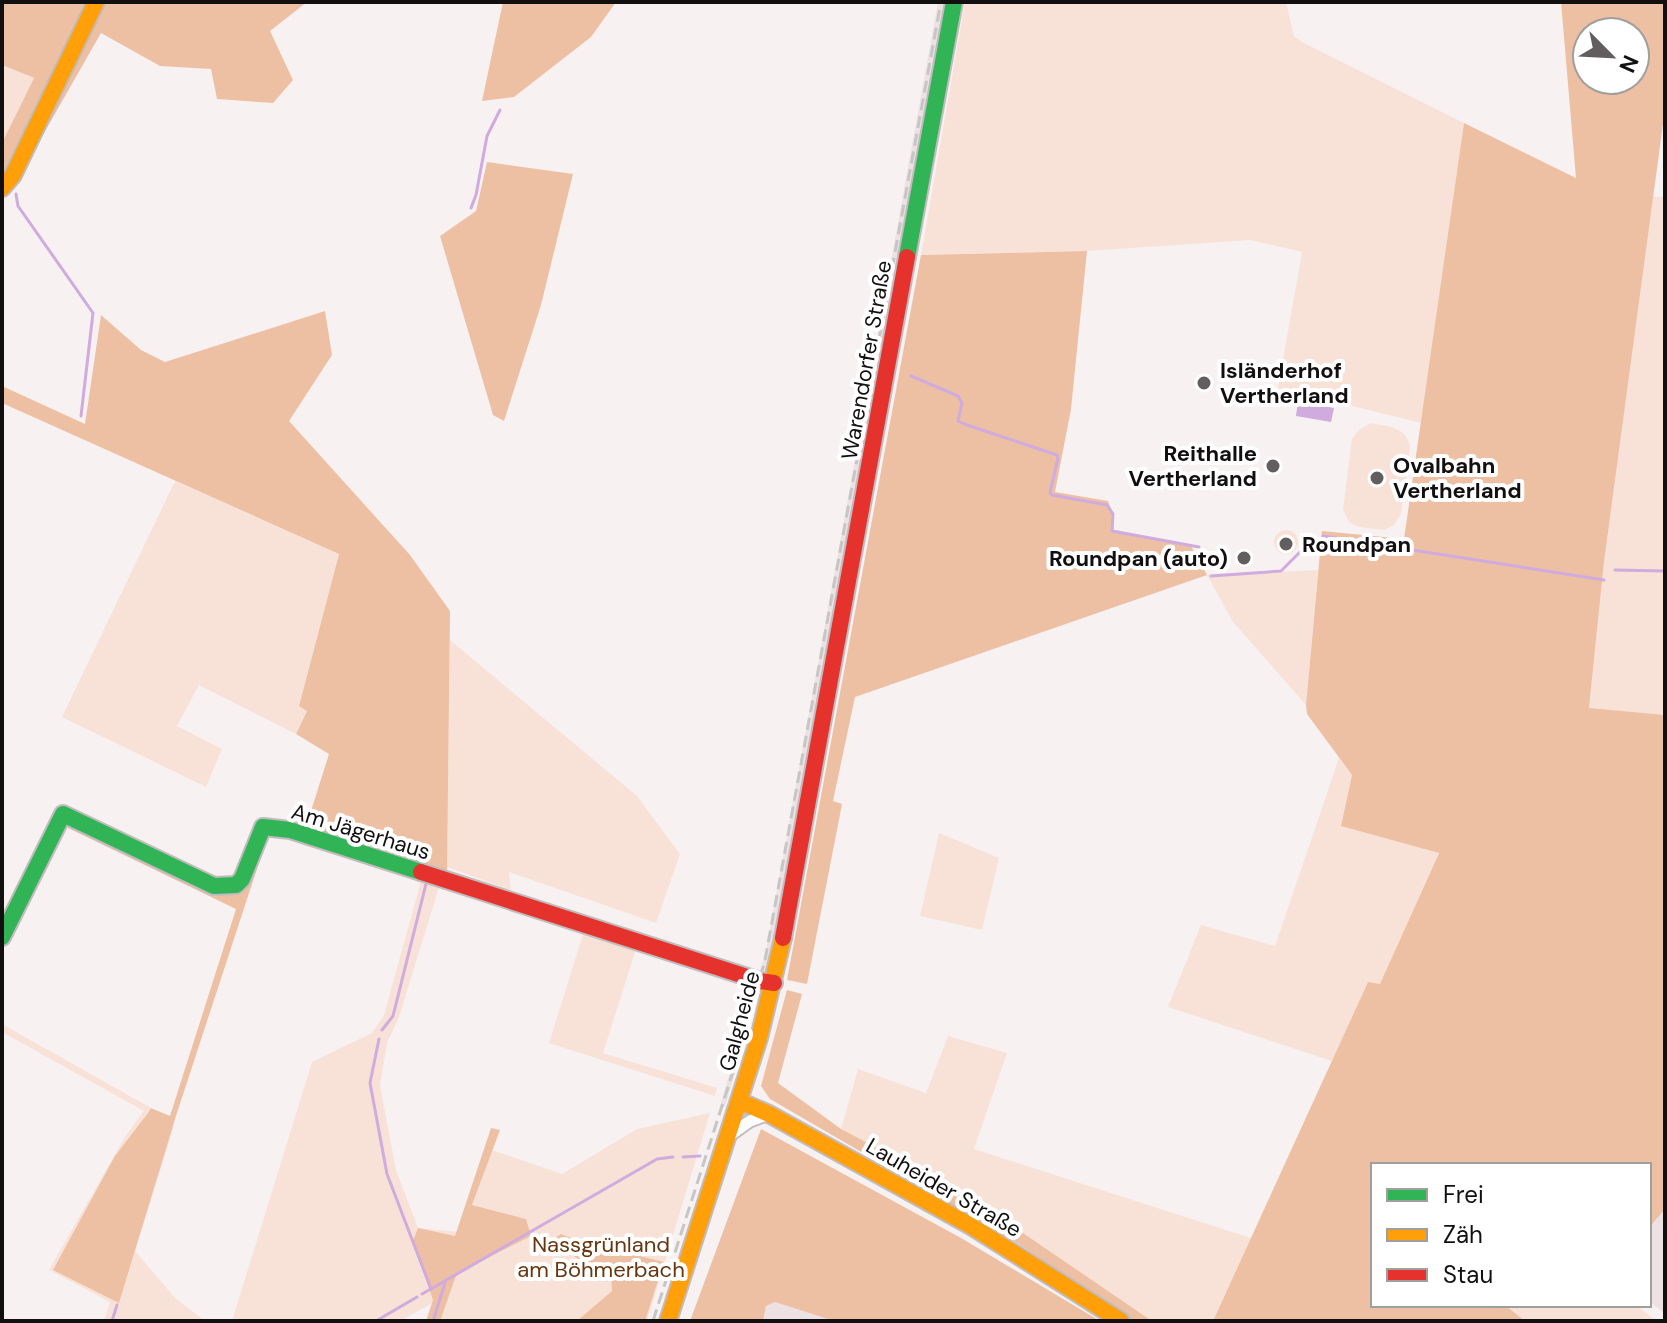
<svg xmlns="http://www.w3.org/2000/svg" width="1667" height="1323" font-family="'DM Sans',sans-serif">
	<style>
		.built { fill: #ede1e3 }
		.green { fill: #f8e2d7 }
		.forest { fill: #edc0a4; fill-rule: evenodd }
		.water { fill: #cfabde }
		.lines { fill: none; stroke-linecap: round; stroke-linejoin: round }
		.stream { stroke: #cfabde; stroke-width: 3 }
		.street-casing { stroke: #c0bcbd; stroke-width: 15 }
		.fast-casing { stroke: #c0bcbd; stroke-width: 20 }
		.slow-casing { stroke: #c0bcbd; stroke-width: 20 }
		.jam-casing { stroke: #c0bcbd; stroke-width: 20 }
		.street { stroke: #fefdfd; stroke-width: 11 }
		.fast { stroke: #30b455; stroke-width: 16 }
		.slow { stroke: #ff9f0a; stroke-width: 16 }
		.jam { stroke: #e5322d; stroke-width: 16 }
		.rail { stroke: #c7c6c6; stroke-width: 3; stroke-dasharray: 12 6; stroke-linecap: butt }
		.poi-dot { fill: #625e5f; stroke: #fff; stroke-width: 3 }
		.labels { text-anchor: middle; stroke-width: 8; stroke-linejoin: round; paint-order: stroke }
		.street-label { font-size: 22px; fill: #120f10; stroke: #fff }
		.poi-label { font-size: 22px; font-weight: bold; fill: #120f10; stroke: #fff; text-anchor: start }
		.park-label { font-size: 22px; fill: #67350e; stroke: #fff }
	</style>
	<rect width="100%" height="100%" fill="#f7f1f2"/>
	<!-- built -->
	<g class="built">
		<path d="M938,2H945L785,877L769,956L725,1107L720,1106L766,951Z"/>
		<path d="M1665,1209V1314L1649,1301V1228Z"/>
		<path d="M775,1302L832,1320L834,1321H763L766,1306Z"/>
	</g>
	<!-- green -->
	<g class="green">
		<path d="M965,2H1286L1294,36L1302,42L1464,123L1422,423L1278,388L1302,252L1250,240L1087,251L921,255Z"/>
		<path d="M2,65L34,78L2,143Z"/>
		<path d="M1653,197H1665V715L1589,709L1604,562Z"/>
		<path d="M1371,423C1389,427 1405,426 1410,446L1401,514L1394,525L1384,530L1358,527L1349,522L1343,509L1352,439L1359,430Z"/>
		<path d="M175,481L339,554L299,706L307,710L296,734L199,685L177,726L222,749L206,787L62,717Z"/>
		<circle cx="1286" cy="542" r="12"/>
		<circle cx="1244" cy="559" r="9"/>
		<path d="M1318,570L1306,705L1233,622L1207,575Z"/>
		<path d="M450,640L637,796L680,854L656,923L509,872L511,890L447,867Z"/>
		<path d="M1339,758L1352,775L1341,826L1439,852L1380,985L1368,982L1332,1061L1168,1007L1201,925L1275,946Z"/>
		<path d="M939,833L999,858L982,930L920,916Z"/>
		<path d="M421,881L439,887L399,1017L387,1043L380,1085L396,1170L418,1228L459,1232L526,1219L472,1205L492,1150L562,1174L637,1129L710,1113L647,1321H430L436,1301L400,1321H232L312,1062L372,1033L384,1015Z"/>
		<path d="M585,928L637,946L603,1053L717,1088L715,1096L549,1043Z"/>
		<path d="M2,1024L151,1108L149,1112L174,1126L135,1251L175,1298L205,1321H104L110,1302L49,1270L125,1137L144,1111L2,1032Z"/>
		<path d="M948,1036L1007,1053L974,1149L1251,1238L1213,1321H1152L1016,1229L895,1157L841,1129L858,1069L926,1093Z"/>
		<path d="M1505,1305H1636L1656,1321H1525Z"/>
	</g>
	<!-- forest -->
	<g class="forest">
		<path d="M2,2H307L270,31L293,80L273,103L217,99L211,69L160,66L101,33L11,191L2,199V143L34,78L2,65Z"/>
		<path d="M503,2H616L591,37L514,97L482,101Z"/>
		<path d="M1561,2H1665V109L1604,562L1589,708L1665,715V1209L1649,1228V1165H1373V1305H1505L1525,1321H1213L1368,982L1380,984L1439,853L1341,826L1352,775L1307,714L1306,705L1322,531L1404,539L1464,123L1576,178ZM1635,32V80H1587V32Z"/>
		<path d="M487,162L573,174L541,305L504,421L493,415L440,236L476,211Z"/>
		<path d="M1087,251L1071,409L1055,492L1108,501L1113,514V531L1191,546L1207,575L855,697L833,801L842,804L807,984L787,980L921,255Z"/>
		<path d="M325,311L332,355L289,421L410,555L450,611L447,877L304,833L329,754L296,734L307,711L299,706L339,554L2,403V386L85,424L101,315L141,350L165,362Z"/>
		<path d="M66,821L228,891L269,832L175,1119L119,1303L53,1270L115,1156L148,1113L151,1108L170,1116L236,909L64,826Z"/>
		<path d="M787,990L802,994L778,1083L841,1129L895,1157L1017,1229L1152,1321H1134L1011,1239L770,1099L761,1086Z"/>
		<path d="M491,1128L500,1130L472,1205L526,1219L531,1236L457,1273L440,1321H426L433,1300L413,1241L418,1228L455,1236Z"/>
		<path d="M761,1129L961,1238L1100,1321H834L775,1302L766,1306L763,1321H690Z"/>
		<path d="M561,1234L578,1241L664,1262L645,1321H577L612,1291L611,1274L620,1270C612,1262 601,1265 590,1263C580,1262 561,1247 550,1241Z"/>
	</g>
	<!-- water -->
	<path class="water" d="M1298,401L1334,408L1331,422L1296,416Z"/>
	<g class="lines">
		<!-- stream -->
		<g class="stream">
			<path d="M16,194L18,206L93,313L81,416"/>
			<path d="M471,208L476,195L487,136L500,110"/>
			<path d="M911,376L958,396L962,403L958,421L964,424L1057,455L1058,458L1050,493L1052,495L1107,505L1113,514L1112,531L1199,547"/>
			<path d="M1323,536L1604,580"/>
			<path d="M1615,570L1665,571"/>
			<path d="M1211,576L1281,571L1302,550"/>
			<path d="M382,1030L393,1016L427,880"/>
			<path d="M379,1039L370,1083L387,1174L431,1289"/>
			<path d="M683,1157L700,1156"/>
			<path d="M422,1294L645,1166L657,1159L673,1157"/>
			<path d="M112,1321L117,1305"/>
			<path d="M376,1321L417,1297"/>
			<path d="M433,1321L445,1283"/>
		</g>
		<!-- street casing -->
		<g class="street-casing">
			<path id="street" d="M729,1136L750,1121L769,1114"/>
		</g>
		<!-- fast casing -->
		<g class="fast-casing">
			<g id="fast">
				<path d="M907,257L954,2"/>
				<path d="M2,937L63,814L214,886L236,885L242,879L263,827L290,830L421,872"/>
			</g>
		</g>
		<!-- slow casing -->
		<g class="slow-casing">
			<g id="slow">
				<path d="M2,188L13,175L96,2"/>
				<path d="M739,1101L769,1114L971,1226L1121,1321"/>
				<path d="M668,1321L759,1038L783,938"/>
			</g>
		</g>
		<!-- jam casing -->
		<g class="jam-casing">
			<g id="jam">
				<path d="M421,872L760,981L774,983"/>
				<path d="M783,938L907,257"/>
			</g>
		</g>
		<!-- street -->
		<use href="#street" class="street"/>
		<!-- fast -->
		<use href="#fast" class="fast"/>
		<!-- slow -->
		<use href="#slow" class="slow"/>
		<!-- jam -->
		<use href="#jam" class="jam"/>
		<!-- rail -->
		<path class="rail" d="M653,1321L738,1056L765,960L941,2"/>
	</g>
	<!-- markers -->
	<g class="poi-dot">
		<circle cx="1204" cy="383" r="8"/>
		<circle cx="1273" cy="466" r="8"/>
		<circle cx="1377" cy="478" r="8"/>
		<circle cx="1286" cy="544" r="8"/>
		<circle cx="1244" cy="558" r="8"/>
	</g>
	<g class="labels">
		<!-- street labels -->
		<g class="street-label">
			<text transform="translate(866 360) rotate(-80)" y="8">Warendorfer Straße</text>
			<text transform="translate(361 831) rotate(17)" y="8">Am Jägerhaus</text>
			<text transform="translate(739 1021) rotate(-75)" y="8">Galgheide</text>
			<text transform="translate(944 1187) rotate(30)" y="8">Lauheider Straße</text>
		</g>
		<!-- poi labels -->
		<g class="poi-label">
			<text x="1220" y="378">Isländerhof<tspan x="1220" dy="25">Vertherland</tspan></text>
			<text x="1257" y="461" text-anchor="end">Reithalle<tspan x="1257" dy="25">Vertherland</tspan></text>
			<text x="1393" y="473">Ovalbahn<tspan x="1393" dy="25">Vertherland</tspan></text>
			<text x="1302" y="552">Roundpan</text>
			<text x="1228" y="566" text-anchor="end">Roundpan (auto)</text>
		</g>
		<!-- park labels -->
		<g class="park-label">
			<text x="601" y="1252">Nassgrünland<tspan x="601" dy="25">am Böhmerbach</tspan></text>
		</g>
	</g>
	<!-- border -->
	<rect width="1667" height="1323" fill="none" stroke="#120f10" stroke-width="8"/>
	<!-- legend -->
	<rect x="1371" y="1163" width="280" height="144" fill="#ffffff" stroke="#a09f9f" stroke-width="2"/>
	<rect x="1387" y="1189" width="40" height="12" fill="#30b455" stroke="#a09f9f" stroke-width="2"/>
	<text x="1443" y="1203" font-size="24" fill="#120f10">Frei</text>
	<rect x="1387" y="1229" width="40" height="12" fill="#ff9f0a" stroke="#a09f9f" stroke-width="2"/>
	<text x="1443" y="1243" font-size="24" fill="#120f10">Zäh</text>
	<rect x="1387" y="1269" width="40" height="12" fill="#e5322d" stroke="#a09f9f" stroke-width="2"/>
	<text x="1443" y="1283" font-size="24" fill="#120f10">Stau</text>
	<!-- north arrow -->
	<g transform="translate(1611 56) rotate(114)"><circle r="38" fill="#ffffff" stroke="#a09f9f" stroke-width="2"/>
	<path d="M0-6L14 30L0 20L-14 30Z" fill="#625e5f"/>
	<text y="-12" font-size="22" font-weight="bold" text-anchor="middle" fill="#120f10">N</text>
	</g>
</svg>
